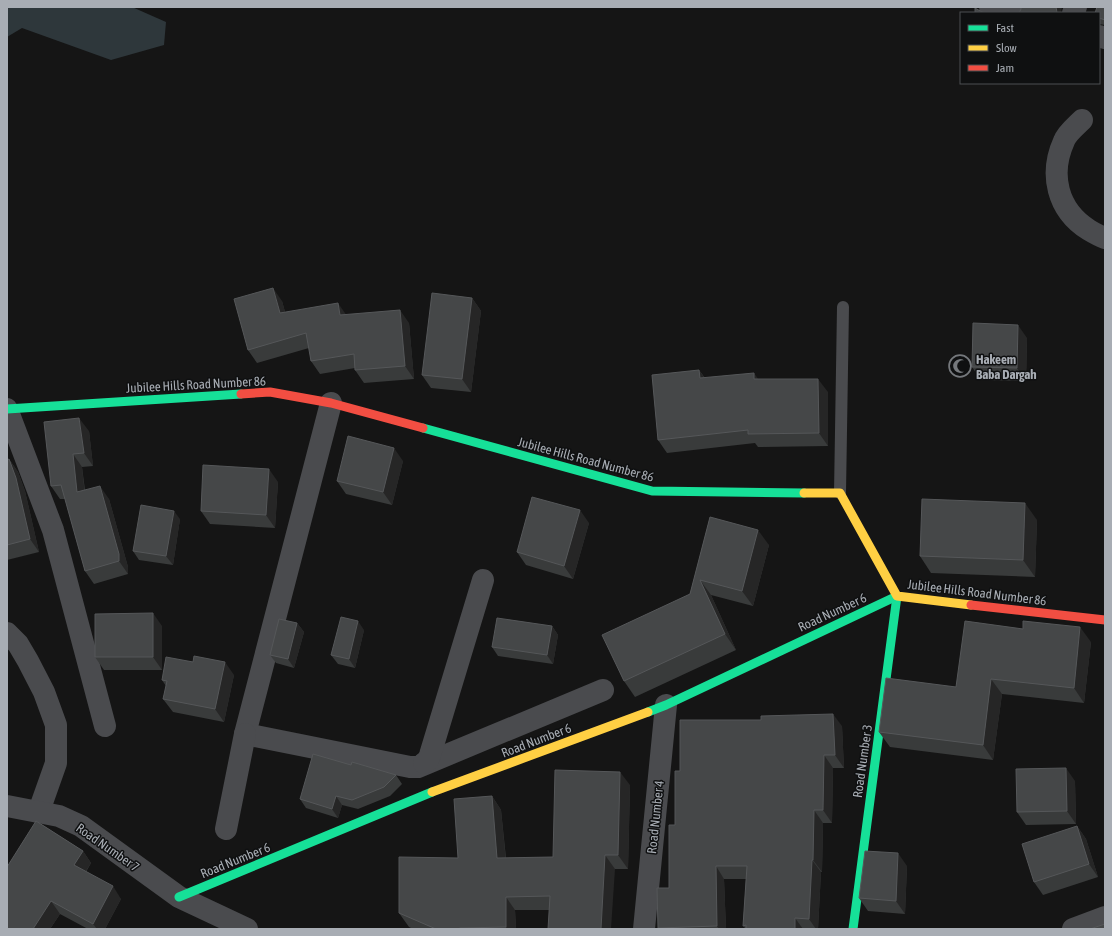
<svg xmlns="http://www.w3.org/2000/svg" width="1112" height="936" font-family="'Asap Condensed',sans-serif">
	<style>
		.water { fill: #2e373b }
		.lines { fill: none; stroke-linecap: round; stroke-linejoin: round }
		.lane { stroke: #4a4b4e; stroke-width: 12 }
		.street { stroke: #4a4b4e; stroke-width: 22 }
		.fast { stroke: #16e098; stroke-width: 9 }
		.slow { stroke: #ffcf43; stroke-width: 9 }
		.jam { stroke: #f24e42; stroke-width: 9 }
		.wall { fill: #393b3b }
		.shaded-wall { fill: #262626 }
		.building { fill: #454748; stroke: #555759 }
		.labels { text-anchor: middle; stroke-width: 3; stroke-linejoin: round; paint-order: stroke }
		.poi-label { font-size: 13px; font-weight: bold; fill: #a8adb4; stroke: #0f1011; text-anchor: start }
		.street-label { font-size: 13px; fill: #a8adb4; stroke: #0f1011 }
	</style>
	<rect width="100%" height="100%" fill="#151515"/>
	<!-- water -->
	<path class="water" d="M7,7H132L166,22L164,45L111,60L22,28L7,37Z"/>
	<g class="lines">
		<!-- lane -->
		<path class="lane" d="M840,493L843,307"/>
		<!-- street -->
		<g class="street">
			<path d="M990,7L1014,13"/>
			<path d="M1073,13L1076,7"/>
			<path d="M1099,36L1105,38"/>
			<path d="M1082,120C1076,126 1067,133 1064,141C1049,174 1057,210 1089,230C1094,233 1099,236 1105,238"/>
			<path d="M331,403L245,734L410,767H418L603,690"/>
			<path d="M7,409L53,530L105,726"/>
			<path d="M7,633L18,644L28,661L44,692L56,725V763L39,811"/>
			<path d="M424,763L428,760L430,755L483,580"/>
			<path d="M7,806L59,816L81,826L179,897L247,929"/>
			<path d="M226,829L245,734"/>
			<path d="M644,929L666,705"/>
			<path d="M1073,929L1105,917"/>
		</g>
		<!-- fast -->
		<g class="fast">
			<path d="M7,409L241,394"/>
			<path d="M423,428L652,491L804,493"/>
			<path d="M648,712L666,705L897,596"/>
			<path d="M179,897L432,792"/>
			<path d="M853,929L897,596"/>
		</g>
		<!-- slow -->
		<g class="slow">
			<path d="M804,493H840L897,596L971,605"/>
			<path d="M432,792L648,712"/>
		</g>
		<!-- jam -->
		<g class="jam">
			<path d="M241,394L270,392L331,403L423,428"/>
			<path d="M971,605L1105,620"/>
		</g>
	</g>
	<!-- wall -->
	<g class="wall">
		<path d="M1105,7V25L1099,24V13Z"/>
		<path d="M472,298L481,311L471,392L431,388L422,375Z"/>
		<path d="M282,301L285,312L346,315L409,323L414,379L364,383L355,370V368L320,374L311,361L309,348L257,363L248,350Z"/>
		<path d="M1027,338L1026,381L981,380L972,367Z"/>
		<path d="M699,370L705,378L758,379L828,392V446L758,447L755,443L667,453L658,440Z"/>
		<path d="M89,431L93,466L82,467L85,490L109,499L128,567V574L94,584L85,571L65,499H60L51,486Z"/>
		<path d="M9,459L18,472L25,491L39,552L7,560V460Z"/>
		<path d="M403,461L392,505L346,494L337,481Z"/>
		<path d="M278,482L275,528L210,524L201,511Z"/>
		<path d="M710,517L769,545L753,606L711,595L736,650L635,697L624,681L690,594Z"/>
		<path d="M180,519L173,565L139,560L133,551Z"/>
		<path d="M1037,520L1035,577L931,573L920,556Z"/>
		<path d="M589,523L573,579L526,565L517,552Z"/>
		<path d="M297,623L304,632L294,668L276,663L270,655Z"/>
		<path d="M162,626V670H104L95,657Z"/>
		<path d="M552,626L558,635L553,664L498,656L492,647Z"/>
		<path d="M364,630L355,668L338,664L331,655Z"/>
		<path d="M1091,642L1084,703L1002,694L993,760L890,747L879,732L956,687Z"/>
		<path d="M234,675L224,722L173,712L163,699L166,686L162,680Z"/>
		<path d="M842,726L844,768H833L832,823H823L822,872H821L818,929H746L743,926L746,879H724L726,929H659L658,928L669,888L680,771Z"/>
		<path d="M351,765L396,775L402,784L390,796L358,809L342,805L338,818L306,808L300,799Z"/>
		<path d="M1075,781L1076,824L1026,825L1017,812Z"/>
		<path d="M630,785L628,869H615L550,910H515L516,929H413L409,927L399,913L458,858L492,796L501,810L506,858L553,857Z"/>
		<path d="M36,821L83,851L91,863L86,872L121,899L105,929H88L60,914L50,929Z"/>
		<path d="M1077,826L1086,839L1098,877L1043,895L1034,882Z"/>
		<path d="M907,866L905,914L868,911L859,898Z"/>
	</g>
	<!-- shaded-wall -->
	<g class="shaded-wall">
		<path d="M1056,7H1062L1061,13H1058Z"/>
		<path d="M273,288L282,301L289,326L280,313Z"/>
		<path d="M472,298L481,311L471,392L462,379Z"/>
		<path d="M338,303L347,316L340,315Z"/>
		<path d="M400,310L409,323L414,379L405,366Z"/>
		<path d="M1018,325L1027,338L1026,381L1017,368Z"/>
		<path d="M699,370L708,383L700,378Z"/>
		<path d="M754,373L763,386L754,379Z"/>
		<path d="M818,379L828,392V446L819,433Z"/>
		<path d="M79,418L89,431L93,466L84,453Z"/>
		<path d="M394,448L403,461L392,505L383,492Z"/>
		<path d="M73,454L82,467L86,505L77,492Z"/>
		<path d="M9,459L18,472L25,491L39,552L30,539Z"/>
		<path d="M269,469L278,482L275,528L266,515Z"/>
		<path d="M100,486L109,499L128,567V574L119,561Z"/>
		<path d="M1025,503L1037,520L1035,577L1023,560Z"/>
		<path d="M580,510L589,523L573,579L564,566Z"/>
		<path d="M174,511L180,519L173,565L166,556Z"/>
		<path d="M758,530L769,545L753,606L742,591Z"/>
		<path d="M700,580L711,595L736,650L725,634Z"/>
		<path d="M153,613L162,626V670L153,657Z"/>
		<path d="M358,621L364,630L355,668L349,659Z"/>
		<path d="M297,623L304,632L294,668L288,659Z"/>
		<path d="M552,626L558,635L553,664L547,655Z"/>
		<path d="M1080,627L1091,642L1084,703L1074,688Z"/>
		<path d="M225,662L234,675L224,722L215,709Z"/>
		<path d="M991,679L1002,694L993,760L983,745Z"/>
		<path d="M833,714L842,726L844,768L835,755Z"/>
		<path d="M824,755L833,768L832,823L823,810Z"/>
		<path d="M1066,768L1075,781L1076,824L1067,811Z"/>
		<path d="M620,772L630,785L628,869L618,855Z"/>
		<path d="M336,796L342,805L338,818L332,809Z"/>
		<path d="M492,796L501,810L507,872L497,858Z"/>
		<path d="M814,810L823,823L822,872L813,860Z"/>
		<path d="M1077,826L1086,839L1098,877L1089,864Z"/>
		<path d="M83,851L91,863L82,877L74,865Z"/>
		<path d="M898,853L907,866L905,914L896,901Z"/>
		<path d="M605,855L615,869L611,929H601Z"/>
		<path d="M812,860L821,872L818,929H816L809,919Z"/>
		<path d="M716,866L724,879L726,929H719L717,926Z"/>
		<path d="M113,886L121,899L105,929H97L93,924Z"/>
		<path d="M506,897L515,910L516,929H508L506,927Z"/>
		<path d="M51,901L60,914L50,929H33Z"/>
		<path d="M795,918L803,929H795Z"/>
	</g>
	<!-- building -->
	<g class="building">
		<path d="M1021,7H1056L1057,12L1058,13H1019L1021,9Z"/>
		<path d="M1097,7H1105V20L1099,18V13H1095Z"/>
		<path d="M975,8L982,12L986,13H975Z"/>
		<path d="M273,288L280,313L338,303L340,315L400,310L405,366L355,370L354,354L311,361L306,333L248,350L234,299Z"/>
		<path d="M432,293L472,298L462,379L422,375Z"/>
		<path d="M973,323L1018,325L1017,368L972,367Z"/>
		<path d="M699,370L700,378L754,373V379H818L819,433L748,434V430L658,440L652,375Z"/>
		<path d="M79,418L84,453L73,454L77,492L100,486L119,554V561L85,571L61,485L51,486L44,422Z"/>
		<path d="M348,436L394,448L383,492L337,481Z"/>
		<path d="M9,459L16,478L30,539L7,545V460Z"/>
		<path d="M203,465L269,469L266,515L201,511Z"/>
		<path d="M532,497L580,510L564,566L517,552Z"/>
		<path d="M922,499L1025,503L1023,560L920,556Z"/>
		<path d="M141,505L174,511L166,556L133,551Z"/>
		<path d="M710,517L758,530L742,591L700,580L725,634L624,681L602,635L690,594Z"/>
		<path d="M153,613V657H95V614Z"/>
		<path d="M341,617L358,621L349,659L331,655Z"/>
		<path d="M497,618L552,626L547,655L492,647Z"/>
		<path d="M279,619L297,623L288,659L270,655Z"/>
		<path d="M965,621L1023,629V621L1080,627L1074,688L991,679L983,745L879,732L886,678L956,687Z"/>
		<path d="M194,656L225,662L215,709L163,699L167,681L162,680L166,657L193,662Z"/>
		<path d="M833,714L835,755H824L823,810H814L813,860H812L809,919L795,918V929H746V925L743,926L747,866H716L717,926L658,928L657,888H669V825H675V771H680V720H761V716Z"/>
		<path d="M313,754L351,765L352,762L396,775L384,787L352,800L336,796L332,809L300,799Z"/>
		<path d="M1066,768L1067,811L1017,812L1016,769Z"/>
		<path d="M555,770L620,772L618,855H605L601,929H548L550,896L506,897V927L460,928L458,929H436L399,913V857L458,858L454,799L492,796L497,858L553,857Z"/>
		<path d="M36,821L83,851L74,865L113,886L93,924L51,901L33,929H7V867Z"/>
		<path d="M1077,826L1089,864L1034,882L1022,844Z"/>
		<path d="M865,851L898,853L896,901L859,898Z"/>
		<path d="M1105,924V929H1090Z"/>
	</g>
	<!-- icons -->
	<defs>
		<g id="mosque-ring" transform="scale(1.15)"><circle r="9.5" fill="#0f1011" stroke="#75787c" stroke-width="1.5"/><path d="M3.5-4.9A6 6 0 1 0 3.5 4.9A5 5 0 1 1 3.5-4.9Z" fill="#75787c"/></g>
	</defs>
	<g fill-rule="evenodd">
		<use href="#mosque-ring" x="960" y="366"/>
	</g>
	<g class="labels">
		<!-- poi labels -->
		<g class="poi-label">
			<text x="976" y="364">Hakeem<tspan x="976" dy="15">Baba Dargah</tspan></text>
		</g>
		<!-- street labels -->
		<g class="street-label">
			<text transform="translate(196 384) rotate(-3)" y="5">Jubilee Hills Road Number 86</text>
			<text transform="translate(586 459) rotate(15)" y="5">Jubilee Hills Road Number 86</text>
			<text transform="translate(977 592) rotate(7)" y="5">Jubilee Hills Road Number 86</text>
			<text transform="translate(832 612) rotate(-25)" y="5">Road Number 6</text>
			<text transform="translate(536 740) rotate(-21)" y="5">Road Number 6</text>
			<text transform="translate(862 761) rotate(-82)" y="5">Road Number 3</text>
			<text transform="translate(655 817) rotate(-84)" y="5">Road Number 4</text>
			<text transform="translate(108 847) rotate(35)" y="5">Road Number 7</text>
			<text transform="translate(235 860) rotate(-22)" y="5">Road Number 6</text>
		</g>
	</g>
	<!-- border -->
	<rect width="1112" height="936" fill="none" stroke="#a8adb4" stroke-width="16"/>
	<!-- legend -->
	<rect x="960" y="12" width="140" height="72" fill="#0f1011" stroke="#4c4f52"/>
	<rect x="968" y="25" width="20" height="6" fill="#16e098" stroke="#4c4f52"/>
	<text x="996" y="32" font-size="12" fill="#a8adb4">Fast</text>
	<rect x="968" y="45" width="20" height="6" fill="#ffcf43" stroke="#4c4f52"/>
	<text x="996" y="52" font-size="12" fill="#a8adb4">Slow</text>
	<rect x="968" y="65" width="20" height="6" fill="#f24e42" stroke="#4c4f52"/>
	<text x="996" y="72" font-size="12" fill="#a8adb4">Jam</text>
</svg>
